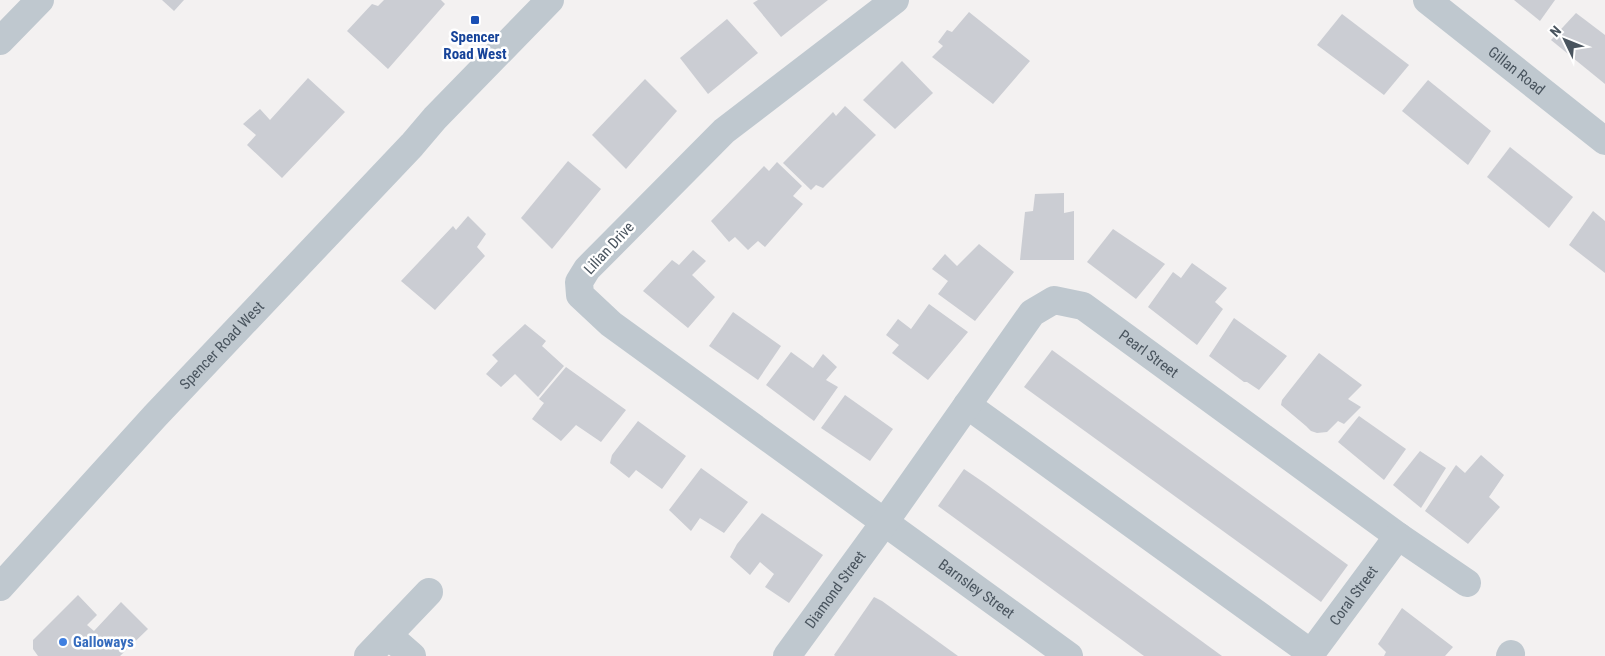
<svg xmlns="http://www.w3.org/2000/svg" width="1605" height="656" font-family="'Roboto Condensed',sans-serif">
	<style>
		.building { fill: #cbcdd3 }
		.lines { fill: none; stroke-linecap: round; stroke-linejoin: round }
		.minor { stroke: #bfc8cf; stroke-width: 28 }
		.transit-dot { fill: #1a4fb4; stroke: #fff; stroke-width: 2 }
		.shop-dot { fill: #3f7fe0; stroke: #fff; stroke-width: 2 }
		.labels { text-anchor: middle; stroke-width: 5; stroke-linejoin: round; paint-order: stroke }
		.transit-label { font-size: 15px; font-weight: bold; fill: #164399; stroke: #fff }
		.street-label { font-size: 15px; fill: #49545e; stroke: #fff }
		.shop-label { font-size: 15px; font-weight: bold; fill: #366cbe; stroke: #fff; text-anchor: start }
	</style>
	<rect width="100%" height="100%" fill="#f3f1f1"/>
	<!-- building -->
	<g class="building">
		<path d="M162,0H184L174,11Z"/>
		<path d="M384,0H441L445,4L388,69L347,31L372,4L378,6Z"/>
		<path d="M758,0H828L781,37L753,3Z"/>
		<path d="M1514,0H1555L1540,21Z"/>
		<path d="M969,12L1030,61L993,104L932,57L943,46L938,42L947,30L952,32Z"/>
		<path d="M1576,13L1605,35V84L1551,40Z"/>
		<path d="M1342,14L1409,65L1384,95L1317,45Z"/>
		<path d="M727,19L758,53L708,94L680,58Z"/>
		<path d="M902,61L933,93L895,129L863,100Z"/>
		<path d="M308,78L345,112L282,178L247,145L256,135L243,124L260,109L270,120Z"/>
		<path d="M645,79L677,111L626,169L592,135Z"/>
		<path d="M1428,80L1491,131L1468,165L1402,111Z"/>
		<path d="M845,106L876,135L823,188L816,185L811,190L783,163L833,112L836,116Z"/>
		<path d="M1510,147L1573,197L1549,228L1487,177Z"/>
		<path d="M568,161L601,189L552,249L521,218Z"/>
		<path d="M777,162L802,186L793,196L803,204L765,247L758,241L748,250L735,237L729,242L711,221L764,166L769,171Z"/>
		<path d="M1064,193V213L1074,211V260H1020L1025,212L1033,211L1035,194Z"/>
		<path d="M1593,211L1605,221V273L1569,245Z"/>
		<path d="M468,216L486,234L477,247L485,256L435,310L401,281L453,226L456,230Z"/>
		<path d="M1113,229L1165,264L1136,299L1087,262Z"/>
		<path d="M979,244L1014,272L975,321L938,294L948,281L932,269L945,254L957,266Z"/>
		<path d="M693,250L706,261L692,275L715,297L688,328L643,291L672,260L679,265Z"/>
		<path d="M1192,263L1227,288L1215,302L1223,309L1197,345L1148,307L1173,272L1181,278Z"/>
		<path d="M929,304L968,332L928,380L892,353L899,345L886,335L898,319L911,329Z"/>
		<path d="M733,312L781,346L758,380L709,346Z"/>
		<path d="M1234,318L1287,356L1259,390L1247,382H1244L1209,356Z"/>
		<path d="M525,324L546,341L542,346L564,366L538,397L515,374L501,387L486,374L498,361L492,355Z"/>
		<path d="M1052,350L1348,565L1321,602L1024,387Z"/>
		<path d="M791,352L813,368L823,354L837,367L826,380L838,387L814,421L766,385Z"/>
		<path d="M1319,353L1362,385L1348,399L1361,407L1344,424L1338,421L1327,432L1317,433L1311,431L1306,426L1281,405L1282,400Z"/>
		<path d="M566,367L626,410L601,442L576,425L561,441L532,419L544,403L539,399Z"/>
		<path d="M845,395L893,429L870,461L821,428Z"/>
		<path d="M1359,416L1406,449L1384,480L1338,442Z"/>
		<path d="M638,421L686,456L662,489L636,470L629,478L610,463L612,455Z"/>
		<path d="M1420,451L1446,468L1421,508L1393,485Z"/>
		<path d="M1481,455L1504,475L1489,497L1500,507L1468,544L1425,511L1456,465L1465,473Z"/>
		<path d="M701,468L748,502L724,533L700,518L691,531L669,510Z"/>
		<path d="M964,469L986,484L1222,656H1144L938,506Z"/>
		<path d="M762,513L823,555L789,603L765,587L774,574L760,562L750,575L730,557L737,544Z"/>
		<path d="M78,595L97,615L87,625L94,631L121,602L148,629L120,656H38L33,649V640Z"/>
		<path d="M874,597L882,601L958,656H835L834,655Z"/>
		<path d="M1402,608L1453,647L1445,656H1384L1386,652L1378,644Z"/>
	</g>
	<g class="lines">
		<!-- minor -->
		<g class="minor">
			<path id="s1" d="M895,0L724,131L587,269L579,282L580,295L611,324L1069,656"/>
			<path id="s2" d="M1427,0L1605,141"/>
			<path d="M0,41L40,0"/>
			<path d="M967,405L1311,653"/>
			<path id="s3" d="M0,587L155,416L412,145L435,118L550,0"/>
			<path d="M388,635L412,656"/>
			<path d="M368,656L429,592"/>
			<path id="s4" d="M787,656L884,523L1032,313L1054,300L1083,306L1398,536L1467,583"/>
			<path id="s5" d="M1309,656L1398,536"/>
			<path d="M1510,656L1511,654"/>
		</g>
	</g>
	<!-- markers -->
	<rect class="transit-dot" x="470" y="15" width="10" height="10" rx="2.5"/>
	<circle class="shop-dot" cx="63" cy="642" r="5"/>
	<g class="labels">
		<!-- transit labels -->
		<g class="transit-label">
			<text x="475" y="42">Spencer<tspan x="475" dy="17">Road West</tspan></text>
		</g>
		<!-- street labels -->
		<g class="street-label">
			<text dy="5" stroke="none"><textPath href="#s2" startOffset="114">Gillan Road</textPath></text>
			<text transform="translate(609 248) rotate(-47)" y="5">Lilian Drive</text>
			<text dy="5" stroke="none"><textPath href="#s3" startOffset="328">Spencer Road West</textPath></text>
			<text dy="5" stroke="none"><textPath href="#s4" startOffset="558">Pearl Street</textPath></text>
			<text dy="5" stroke="none"><textPath href="#s4" startOffset="82">Diamond Street</textPath></text>
			<text dy="5" stroke="none"><textPath href="#s1" startOffset="932">Barnsley Street</textPath></text>
			<text dy="5" stroke="none"><textPath href="#s5" startOffset="75">Coral Street</textPath></text>
		</g>
		<!-- shop labels -->
		<g class="shop-label">
			<text x="73" y="647">Galloways</text>
		</g>
	</g>
	<!-- north arrow -->
	<g transform="translate(1565 40) rotate(313)" stroke="#ffffff" stroke-width="4" paint-order="stroke">
	<path d="M0-4L9 19L0 12L-9 19Z" fill="#49545e"/>
	<text y="-8" font-size="14" font-weight="bold" text-anchor="middle" fill="#49545e">N</text>
	</g>
</svg>
